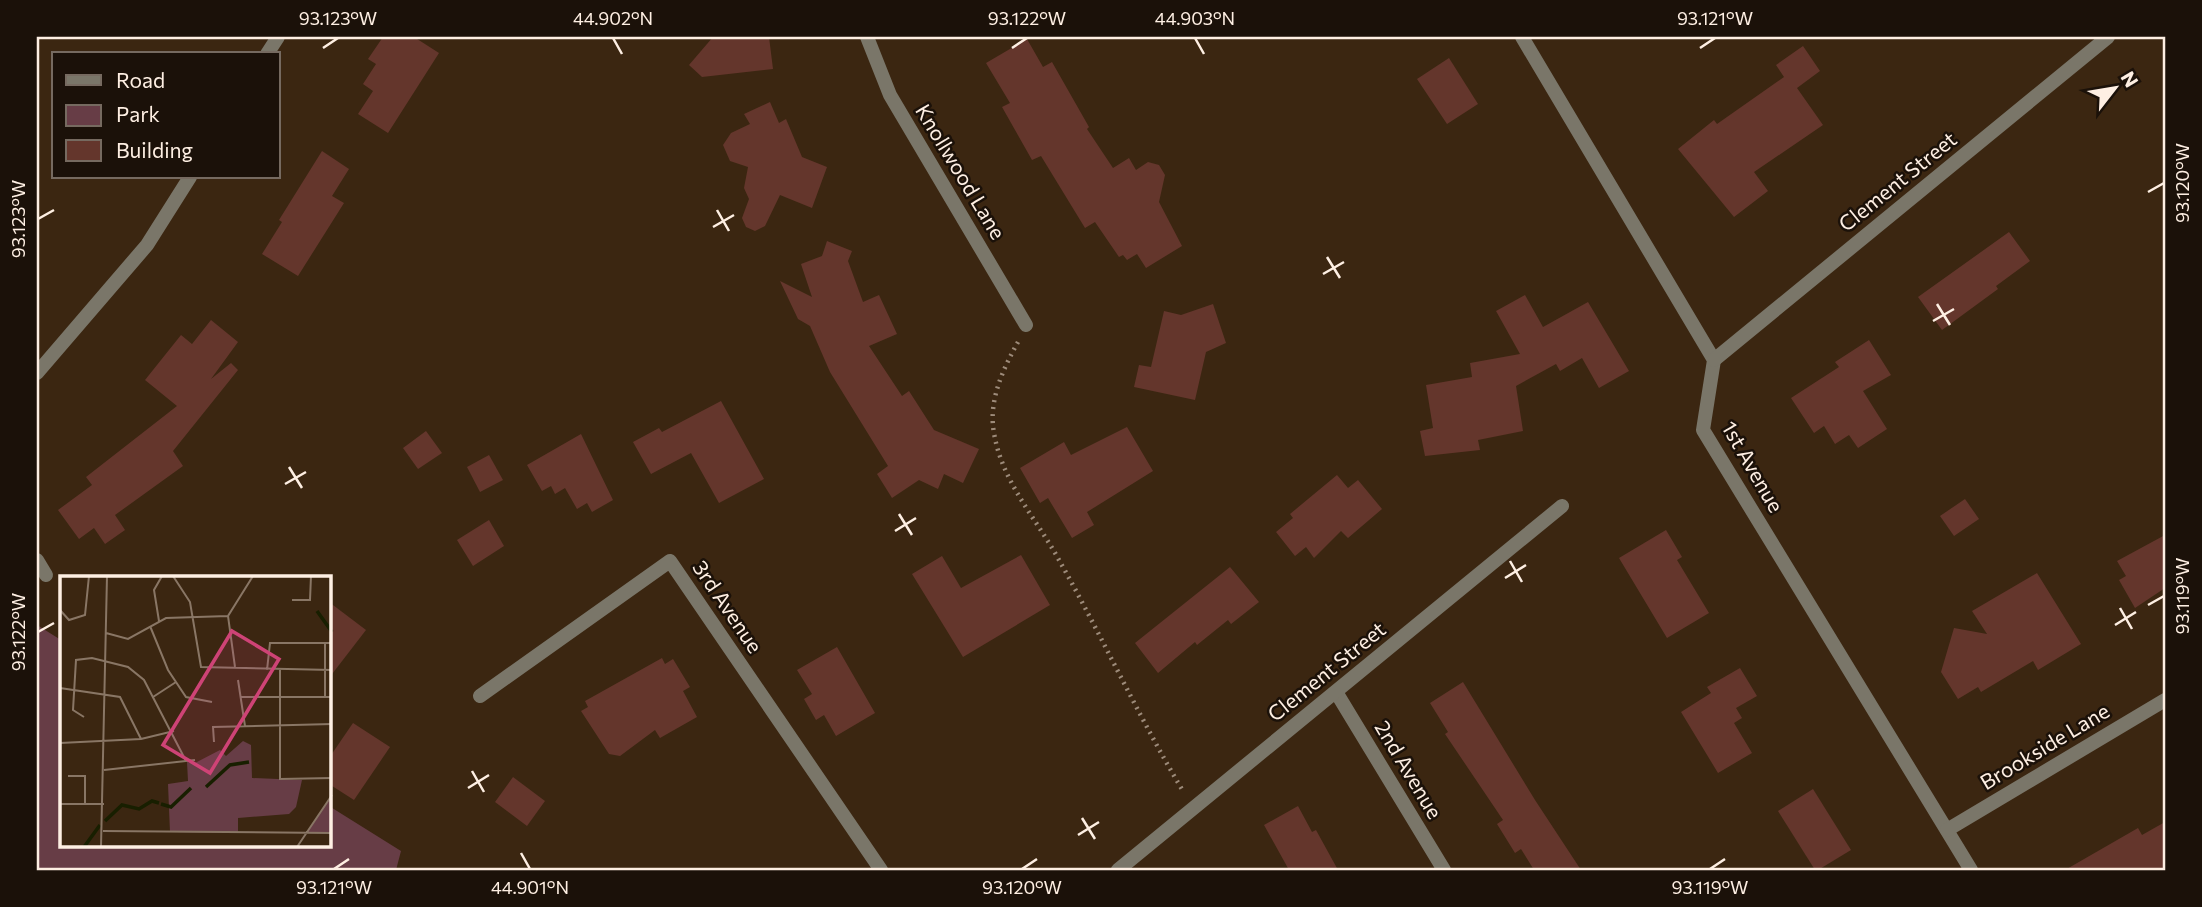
<svg xmlns="http://www.w3.org/2000/svg" width="2202" height="907" font-family="Commissioner,sans-serif">
	<style>
		.green { fill: #673d46 }
		.building { fill: #64362c }
		.lines { fill: none; stroke-linecap: round; stroke-linejoin: round }
		.path { stroke: #9d8b7a; stroke-width: 4.5; stroke-dasharray: 2 5; stroke-linecap: butt }
		.minor { stroke: #7a7669; stroke-width: 14 }
		.ticks { fill: none; stroke: #feefe3; stroke-width: 2.5 }
		.labels { text-anchor: middle; stroke-width: 5; stroke-linejoin: round; paint-order: stroke }
		.street-label { font-size: 21px; fill: #feefe3; stroke: #1b1109 }
		.inset-river { fill: none; stroke: #181f00; stroke-width: 3.5 }
		.inset-road { fill: none; stroke: #897665; stroke-width: 2 }
		.view { fill: #ce4376; fill-opacity: 0.15; stroke: #ce4376; stroke-width: 3.5 }
		.inset-edge { fill: none; stroke: #feefe3; stroke-width: 3.5 }
		.neatline { fill: none; stroke: #feefe3; stroke-width: 2.5 }
		.ticks-label { font-size: 18px; text-anchor: middle; fill: #feefe3 }
	</style>
	<rect width="100%" height="100%" fill="#3b2611"/>
	<!-- green -->
	<path class="green" d="M37,625L61,640V846H329V806L401,851L396,870H37Z"/>
	<!-- building -->
	<g class="building">
		<path d="M383,37H414L439,53L388,133L358,114L373,91L363,84L376,64L368,59Z"/>
		<path d="M713,37H769L773,69L702,77L689,65Z"/>
		<path d="M1027,39L1043,67L1052,62L1089,127L1087,129L1113,168L1129,158L1136,170L1148,162L1159,165L1165,175L1159,202L1182,246L1146,268L1137,254L1127,260L1123,255L1119,257L1095,222L1085,228L1041,156L1032,160L1002,107L1010,103L986,63Z"/>
		<path d="M1803,46L1820,71L1797,88L1823,125L1754,172L1768,191L1734,217L1678,149L1714,120L1717,124L1784,77L1776,65Z"/>
		<path d="M1449,58L1478,104L1447,124L1417,79Z"/>
		<path d="M770,102L779,123L786,119L802,157L827,167L812,208L780,195L765,226L755,231L746,227L742,218L749,199L744,188L748,167L730,161L723,145L731,133L750,124L744,114Z"/>
		<path d="M322,151L349,169L332,196L344,203L298,276L262,254L282,222L279,220Z"/>
		<path d="M2009,232L2030,261L1996,286L1998,289L1942,330L1918,297Z"/>
		<path d="M827,241L852,251L848,261L863,302L879,295L897,334L869,346L902,396L909,391L934,430L979,449L963,483L944,474L938,489L919,480L892,498L877,474L888,466L830,372L810,326L798,319L780,281L812,297L801,264L822,256Z"/>
		<path d="M1525,295L1543,327L1588,302L1629,371L1599,388L1582,358L1560,371L1556,364L1516,386L1523,431L1478,440L1480,450L1425,456L1420,431L1433,428L1426,385L1472,377L1470,363L1520,354L1496,311Z"/>
		<path d="M1213,304L1226,343L1206,352L1195,400L1134,387L1139,365L1151,367L1164,311L1181,315Z"/>
		<path d="M211,320L238,342L211,379L231,363L238,370L173,451L183,466L115,515L125,530L105,544L94,528L79,539L58,510L92,485L86,477L177,406L145,380L181,335L192,344Z"/>
		<path d="M1869,340L1891,375L1863,391L1887,429L1858,448L1849,435L1835,444L1824,426L1814,433L1791,398L1839,367L1835,362Z"/>
		<path d="M721,401L764,479L719,503L691,453L651,474L633,442L659,428L662,432Z"/>
		<path d="M1127,427L1153,471L1087,512L1094,525L1072,538L1048,498L1040,503L1020,468L1064,442L1071,455Z"/>
		<path d="M426,431L442,453L418,469L403,448Z"/>
		<path d="M581,434L613,500L592,512L587,503L577,509L565,488L555,494L551,486L542,491L527,465Z"/>
		<path d="M489,455L503,480L480,492L467,467Z"/>
		<path d="M1337,475L1348,488L1358,480L1382,509L1348,538L1341,531L1314,558L1306,547L1295,556L1276,532L1293,518L1290,514Z"/>
		<path d="M1965,499L1979,519L1954,536L1940,516Z"/>
		<path d="M489,520L504,546L473,566L457,540Z"/>
		<path d="M1666,530L1682,557L1677,560L1709,613L1667,638L1619,558Z"/>
		<path d="M2165,535V588L2135,608L2119,580L2126,576L2117,561Z"/>
		<path d="M1021,555L1050,605L963,657L912,574L942,556L961,588Z"/>
		<path d="M1230,567L1259,602L1231,624L1228,620L1197,645L1195,642L1158,673L1135,643Z"/>
		<path d="M2037,573L2081,644L2038,670L2033,661L1981,692L1978,687L1958,699L1941,672L1954,628L1987,634L1972,611Z"/>
		<path d="M329,602L366,630L329,678Z"/>
		<path d="M837,647L875,713L836,736L824,715L816,720L804,699L812,694L797,670Z"/>
		<path d="M662,658L665,664L673,659L690,687L683,691L697,717L660,738L655,730L620,756L609,754L581,711L588,707L585,701Z"/>
		<path d="M1740,668L1757,696L1736,708L1742,718L1734,723L1752,753L1718,773L1681,712L1711,693L1707,687Z"/>
		<path d="M1463,682L1535,800L1581,870H1534L1521,849L1515,853L1497,824L1503,820L1445,734L1448,732L1430,703Z"/>
		<path d="M353,723L390,747L354,800L329,784V758Z"/>
		<path d="M513,777L545,801L527,826L495,802Z"/>
		<path d="M1813,789L1851,850L1818,870H1815L1778,811Z"/>
		<path d="M1298,806L1312,832L1316,830L1338,870H1289L1264,825Z"/>
		<path d="M2165,822V870H2065L2138,828L2142,835Z"/>
	</g>
	<g class="lines">
		<!-- path -->
		<path class="path" d="M1018,342C1003,369 988,401 994,433C1002,482 1036,518 1059,560C1102,636 1138,716 1183,791"/>
		<!-- minor -->
		<g class="minor">
			<path d="M867,37L890,95L1026,325"/>
			<path d="M1522,37L1714,360L1703,430L1971,870"/>
			<path d="M267,54L278,37"/>
			<path d="M1714,360L2108,37"/>
			<path d="M37,373L147,245L190,177"/>
			<path d="M37,560L46,575"/>
			<path d="M1336,692L1444,870"/>
			<path d="M480,696L670,561L881,870"/>
			<path d="M1947,830L2165,700"/>
			<path d="M1118,870L1562,506"/>
		</g>
	</g>
	<!-- ticks -->
	<path class="ticks" d="M613,38L622,54M1195,38L1204,54M323,48L338,38M1012,48L1027,38M1700,48L1715,38M2148,192L2164,183M717,210L729,231M38,219L54,210M713,227L734,215M1327,257L1340,278M1323,274L1344,262M1937,304L1950,325M1933,321L1954,309M289,467L302,488M285,484L306,472M899,514L912,535M895,531L916,518M1510,561L1522,582M1505,578L1526,565M2148,605L2164,596M2120,608L2132,629M2115,625L2136,612M38,632L54,623M472,771L484,792M468,788L489,775M1082,818L1095,839M1078,835L1099,822M521,853L530,869M334,869L349,859M1022,869L1037,859M1710,869L1725,859"/>
	<g class="labels">
		<!-- street labels -->
		<g class="street-label">
			<text transform="translate(960 172) rotate(59)" y="7">Knollwood Lane</text>
			<text transform="translate(1898 182) rotate(-39)" y="7">Clement Street</text>
			<text transform="translate(1752 467) rotate(60)" y="7">1st Avenue</text>
			<text transform="translate(727 607) rotate(56)" y="7">3rd Avenue</text>
			<text transform="translate(1327 672) rotate(-39)" y="7">Clement Street</text>
			<text transform="translate(2045 747) rotate(-31)" y="7">Brookside Lane</text>
			<text transform="translate(1408 770) rotate(59)" y="7">2nd Avenue</text>
		</g>
	</g>
	<!-- overview -->
	<g transform="translate(60 576)">
		<rect width="271" height="271" fill="#3b2611"/>
		<path d="M183,165L191,169L192,202L242,204L236,231L229,238L178,242V257L110,256L108,208L128,205L127,186L135,187L160,174L166,180ZM271,221V256L246,257Z" fill="#673d46"/>
		<path class="inset-river" d="M257,35L272,56M146,211L170,189L189,186M101,228L111,231L131,212M45,245L62,229L79,233L92,225L99,227M24,271L40,249"/>
		<path class="inset-road" d="M113,0L130,26L141,91L272,94M232,24H250L251,0M0,34L9,44L25,39L29,0M99,45L94,14L102,0M90,50L108,94L126,121L152,126M46,57L68,63L106,42L168,40M175,91L168,40L193,0M207,94L210,67H272M220,94V203L272,202M178,104L185,150M0,112L60,121L81,163M93,121L116,106M181,121H272M265,121V66M24,141L13,134L16,84L32,82L68,91L84,104L126,185M154,166L153,151L272,148M0,167L81,163L114,155M44,194L135,184M8,200H25V228M0,228H44M43,255L272,257M41,271L47,0M237,271L272,219"/>
		<path class="view" d="M172,55L219,83L150,197L103,169Z"/>
		<rect width="271" height="271" class="inset-edge"/>
	</g>
	<!-- border -->
	<rect width="2202" height="907" fill="none" stroke="#1b1109" stroke-width="77"/>
	<!-- legend -->
	<rect x="52" y="52" width="228" height="126" fill="#1b1109" stroke="#766a60" stroke-width="2"/>
	<rect x="66" y="75" width="35" height="10" fill="#7a7669" stroke="#766a60" stroke-width="2"/>
	<text x="116" y="88" font-size="21" fill="#feefe3">Road</text>
	<rect x="66" y="105" width="35" height="21" fill="#673d46" stroke="#766a60" stroke-width="2"/>
	<text x="116" y="122" font-size="21" fill="#feefe3">Park</text>
	<rect x="66" y="140" width="35" height="21" fill="#64362c" stroke="#766a60" stroke-width="2"/>
	<text x="116" y="158" font-size="21" fill="#feefe3">Building</text>
	<!-- north arrow -->
	<g transform="translate(2115 88) rotate(59)" stroke="#1b1109" stroke-width="5" paint-order="stroke">
	<path d="M0-5L12 26L0 18L-12 26Z" fill="#feefe3"/>
	<text y="-10" font-size="19" font-weight="bold" text-anchor="middle" fill="#feefe3">N</text>
	</g>
	<rect x="38" y="38" width="2126" height="831" class="neatline"/>
	<g class="ticks-label">
		<text x="338" y="25">93.123°W</text>
		<text x="613" y="25">44.902°N</text>
		<text x="1027" y="25">93.122°W</text>
		<text x="1195" y="25">44.903°N</text>
		<text x="1715" y="25">93.121°W</text>
		<text transform="translate(2183 183) rotate(-90)" y="6">93.120°W</text>
		<text transform="translate(19 219) rotate(-90)" y="6">93.123°W</text>
		<text transform="translate(2183 596) rotate(-90)" y="6">93.119°W</text>
		<text transform="translate(19 632) rotate(-90)" y="6">93.122°W</text>
		<text x="334" y="894">93.121°W</text>
		<text x="530" y="894">44.901°N</text>
		<text x="1022" y="894">93.120°W</text>
		<text x="1710" y="894">93.119°W</text>
	</g>
</svg>
